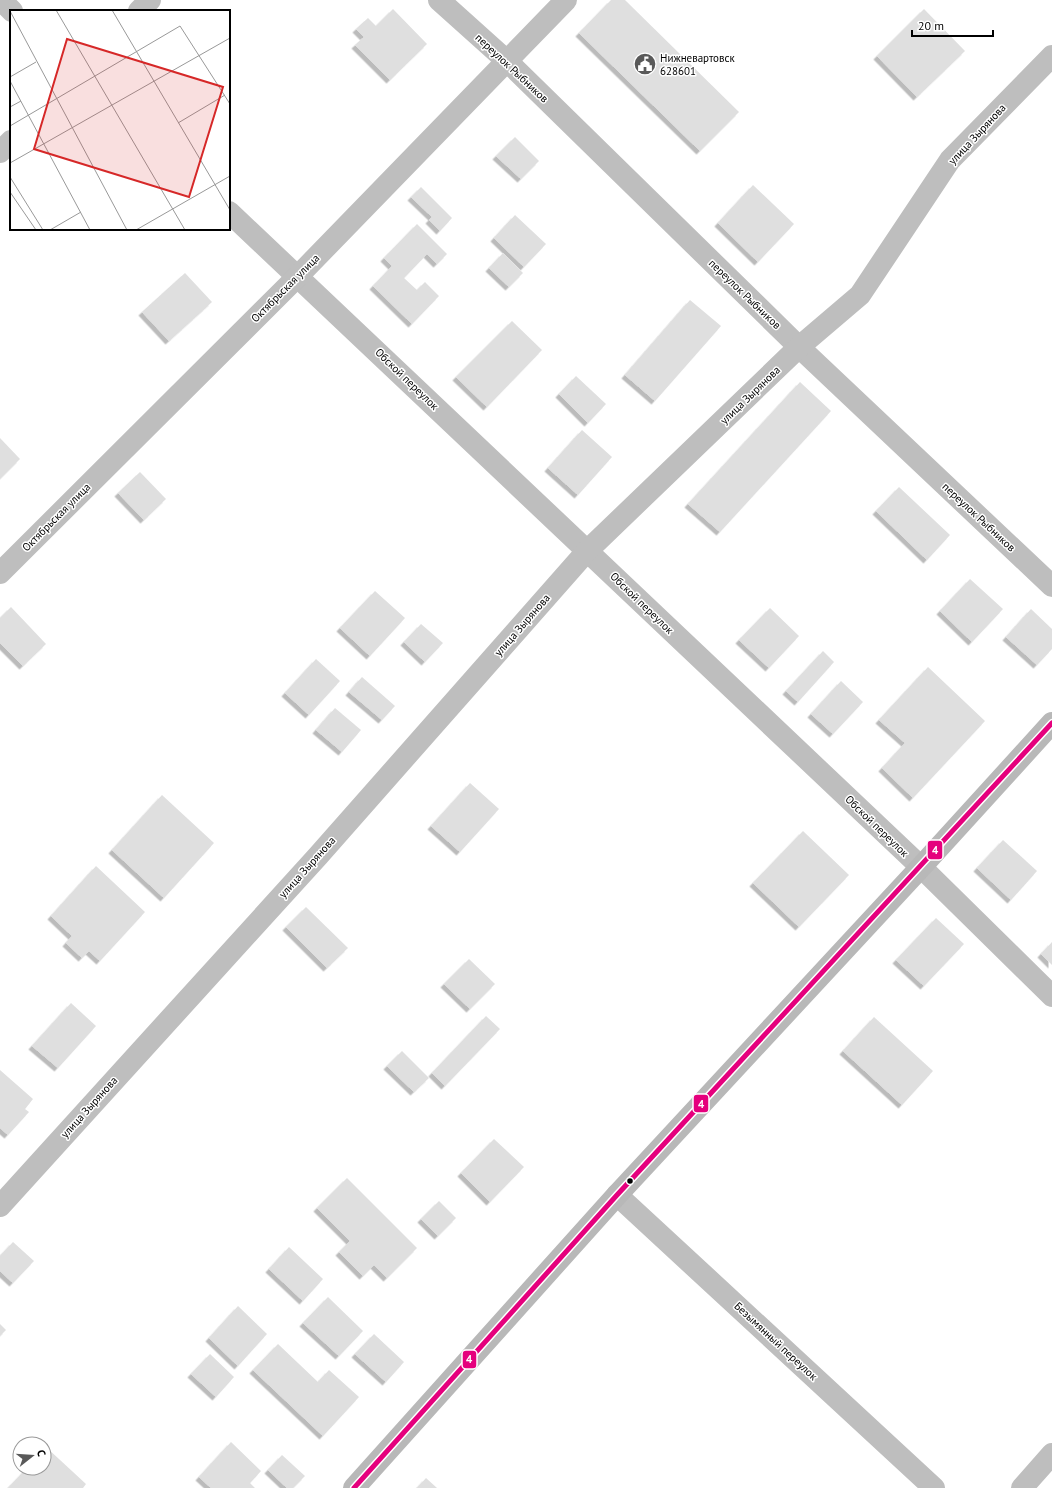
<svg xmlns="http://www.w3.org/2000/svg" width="1052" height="1488" font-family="'PT Sans',sans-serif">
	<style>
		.building { fill: #dfdfdf; filter: url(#shadow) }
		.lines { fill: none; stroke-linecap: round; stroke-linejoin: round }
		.street { stroke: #bebebe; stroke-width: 22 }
		.secondary { stroke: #b8b8b8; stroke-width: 22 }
		.bus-1-casing { stroke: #fff; stroke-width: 8 }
		.bus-1 { stroke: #e5007d; stroke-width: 5 }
		.bus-dot { fill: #000; stroke: #fff; stroke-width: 1.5 }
		.labels { text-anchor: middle; stroke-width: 3; stroke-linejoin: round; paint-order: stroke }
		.poi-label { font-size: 11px; fill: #000; stroke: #fff; text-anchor: start }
		.street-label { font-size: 11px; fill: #000; stroke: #fff }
		.inset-road { fill: none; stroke: #999; stroke-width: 1 }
		.view { fill: #d62828; fill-opacity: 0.15; stroke: #d62828; stroke-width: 2 }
		.inset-edge { fill: none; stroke: #000; stroke-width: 2 }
		.line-badge { stroke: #fff; stroke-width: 1.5 }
		.badge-label { font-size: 11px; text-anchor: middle; font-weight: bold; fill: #fff }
	</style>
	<defs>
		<filter id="shadow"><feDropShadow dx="-3.5" dy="3.5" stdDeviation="0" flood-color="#0004"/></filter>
	</defs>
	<rect width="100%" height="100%" fill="#fff"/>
	<!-- building -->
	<g class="building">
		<path d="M611,0H625L739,112L700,151L579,33Z"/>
		<path d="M393,9L427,44L390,80L355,45L364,37L356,29L368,18L376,26Z"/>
		<path d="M924,9L965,51L917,97L877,56Z"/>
		<path d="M515,137L539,161L521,179L496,156Z"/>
		<path d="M753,185L794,224L758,262L718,223Z"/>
		<path d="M421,187L452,218L440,231L429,220L432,217L411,197Z"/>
		<path d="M515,215L546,244L524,267L494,238Z"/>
		<path d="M417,224L447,254L437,264L427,254L404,278L417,290L425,282L439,296L412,324L373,286L392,266L384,258Z"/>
		<path d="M503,253L523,273L509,287L489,268Z"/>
		<path d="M185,273L212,302L169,341L142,312Z"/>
		<path d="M690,300L721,326L655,401L625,375Z"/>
		<path d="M512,321L542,350L487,407L456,377Z"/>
		<path d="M576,376L606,404L588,423L559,394Z"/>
		<path d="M800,382L831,411L720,532L688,504Z"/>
		<path d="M582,430L612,457L578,495L548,468Z"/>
		<path d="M0,438L20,459L0,479Z"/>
		<path d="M140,472L166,499L144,520L118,493Z"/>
		<path d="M899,487L950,535L927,560L876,511Z"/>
		<path d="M970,579L1003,609L972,642L940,611Z"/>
		<path d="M375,591L405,618L370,656L340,628Z"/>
		<path d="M11,607L46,644L23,666L0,643V618Z"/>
		<path d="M770,608L799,636L769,668L739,640Z"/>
		<path d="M1031,609L1052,629V649L1037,665L1006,637Z"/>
		<path d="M421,624L443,643L425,662L404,642Z"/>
		<path d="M823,651L834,662L798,702L786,691Z"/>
		<path d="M316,659L340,681L309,715L285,693Z"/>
		<path d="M928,667L985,721L913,798L882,768L905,743L879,720Z"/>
		<path d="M362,677L395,706L382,720L349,692Z"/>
		<path d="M841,681L863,702L833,734L811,714Z"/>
		<path d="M335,708L361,730L342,752L316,730Z"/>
		<path d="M470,783L499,809L460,852L431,826Z"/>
		<path d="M162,795L214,843L164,898L112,850Z"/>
		<path d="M803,831L849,875L799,927L753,883Z"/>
		<path d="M1003,840L1037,871L1011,900L977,868Z"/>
		<path d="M96,866L145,912L100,961L89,951L82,958L66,943L72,936L51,916Z"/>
		<path d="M306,907L348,948L327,968L286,927Z"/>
		<path d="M936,918L964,944L924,986L896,960Z"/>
		<path d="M1052,942V965L1041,954Z"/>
		<path d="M469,959L495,984L470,1009L444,984Z"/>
		<path d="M71,1003L96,1026L58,1068L32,1046Z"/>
		<path d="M486,1016L500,1029L445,1086L432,1073Z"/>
		<path d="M874,1017L933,1071L902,1105L843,1051Z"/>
		<path d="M402,1051L429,1078L414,1092L387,1066Z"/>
		<path d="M0,1070L33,1099L25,1109L29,1112L8,1135L0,1128Z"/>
		<path d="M494,1139L524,1167L490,1202L461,1173Z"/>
		<path d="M347,1178L417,1248L387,1278L374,1265L363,1276L339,1252L350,1241L317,1208Z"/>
		<path d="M439,1201L456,1218L438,1236L421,1219Z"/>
		<path d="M13,1242L34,1261L13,1283L0,1271V1256Z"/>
		<path d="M289,1247L323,1279L303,1301L269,1269Z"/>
		<path d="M328,1297L363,1331L339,1356L303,1323Z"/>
		<path d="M238,1306L267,1334L238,1366L209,1338Z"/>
		<path d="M0,1324L6,1330L0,1336Z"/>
		<path d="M374,1334L404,1362L386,1382L355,1354Z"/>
		<path d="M278,1344L318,1382L329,1370L359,1397L323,1436L253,1370Z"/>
		<path d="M210,1354L234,1377L216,1397L191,1374Z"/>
		<path d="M231,1442L261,1471L250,1483L255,1488H211L199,1477Z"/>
		<path d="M46,1447L86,1484L83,1488H8L27,1468H44V1449Z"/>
		<path d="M282,1455L305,1476L293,1488H287L268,1470Z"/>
		<path d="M426,1478L437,1488H417Z"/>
	</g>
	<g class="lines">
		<!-- street -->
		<g class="street">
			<path d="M1,0L12,11"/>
			<path d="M439,0L507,61L799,347L1052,586"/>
			<path d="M139,11L150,0"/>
			<path d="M0,152L11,141"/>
			<path d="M229,212L921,867L1052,996"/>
			<path d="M0,573L298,276L566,0"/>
			<path d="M617,1195L934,1488"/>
			<path d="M0,1206L318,856L587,551L799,347L860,295L950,160L1052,56"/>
			<path d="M1022,1488L1052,1454"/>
		</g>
		<!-- secondary -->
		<path class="secondary" d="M354,1488L617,1195L921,867L1052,723"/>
		<!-- bus-1 casing -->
		<g class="bus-1-casing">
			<path id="bus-1" d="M354,1488L617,1195L1052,723"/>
		</g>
		<!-- bus-1 -->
		<use href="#bus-1" class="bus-1"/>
	</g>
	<!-- icons -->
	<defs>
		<g id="civic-disc" transform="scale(1.15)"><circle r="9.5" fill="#595959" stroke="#fff"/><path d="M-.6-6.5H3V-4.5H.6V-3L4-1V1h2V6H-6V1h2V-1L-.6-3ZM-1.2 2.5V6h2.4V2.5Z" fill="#fff"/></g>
	</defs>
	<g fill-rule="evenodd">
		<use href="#civic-disc" x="645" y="64"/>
	</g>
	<!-- markers -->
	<circle class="bus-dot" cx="630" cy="1181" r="3.5"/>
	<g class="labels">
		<!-- poi labels -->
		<g class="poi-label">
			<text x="660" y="62">Нижневартовск<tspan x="660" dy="13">628601</tspan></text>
		</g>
		<!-- street labels -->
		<g class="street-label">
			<text transform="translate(512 68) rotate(43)" y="4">переулок Рыбников</text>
			<text transform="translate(977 134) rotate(-47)" y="4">улица Зырянова</text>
			<text transform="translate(285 288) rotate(-45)" y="4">Октябрьская улица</text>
			<text transform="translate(745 294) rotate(44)" y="4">переулок Рыбников</text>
			<text transform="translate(407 379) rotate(44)" y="4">Обской переулок</text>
			<text transform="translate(750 395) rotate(-44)" y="4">улица Зырянова</text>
			<text transform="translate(56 517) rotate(-45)" y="4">Октябрьская улица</text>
			<text transform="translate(979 517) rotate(43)" y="4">переулок Рыбников</text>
			<text transform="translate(642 603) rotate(44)" y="4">Обской переулок</text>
			<text transform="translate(522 625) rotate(-49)" y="4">улица Зырянова</text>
			<text transform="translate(877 826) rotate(44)" y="4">Обской переулок</text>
			<text transform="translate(307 867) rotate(-48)" y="4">улица Зырянова</text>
			<text transform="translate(89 1107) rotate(-48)" y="4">улица Зырянова</text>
			<text transform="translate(776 1341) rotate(43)" y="4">Безымянный переулок</text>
		</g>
	</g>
	<!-- overview -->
	<g transform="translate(10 10)">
		<rect width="220" height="220" fill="#fff"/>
		<path class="inset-road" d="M46,0L175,220M102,0L220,200M0,1L117,220M0,67L26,52M0,71L80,220M0,97L11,91M168,113L215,85M0,116L170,16L220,94M0,153L220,28M0,167L33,220M0,182L26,220M40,220L71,202M126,220L220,166"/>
		<path class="view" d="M57,29L213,77L179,187L24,139Z"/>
		<rect width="220" height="220" class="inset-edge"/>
	</g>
	<g class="line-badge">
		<rect x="927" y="840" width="16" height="20" rx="4" fill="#e5007d"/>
		<rect x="693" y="1094" width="16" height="19" rx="4" fill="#e5007d"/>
		<rect x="462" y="1350" width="15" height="19" rx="4" fill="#e5007d"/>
	</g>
	<g class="badge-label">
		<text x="935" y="854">4</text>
		<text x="701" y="1108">4</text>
		<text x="469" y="1363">4</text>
	</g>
	<!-- north arrow -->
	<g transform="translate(32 1456) rotate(73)"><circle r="19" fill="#ffffff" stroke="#999999"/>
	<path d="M0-3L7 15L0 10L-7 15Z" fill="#595959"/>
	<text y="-6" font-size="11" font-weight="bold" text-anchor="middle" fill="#000000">С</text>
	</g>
	<!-- scale -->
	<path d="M912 30v6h81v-6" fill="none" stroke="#000000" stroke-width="2"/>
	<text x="918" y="30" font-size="12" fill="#000000" stroke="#ffffff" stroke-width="3" paint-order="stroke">20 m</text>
</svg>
